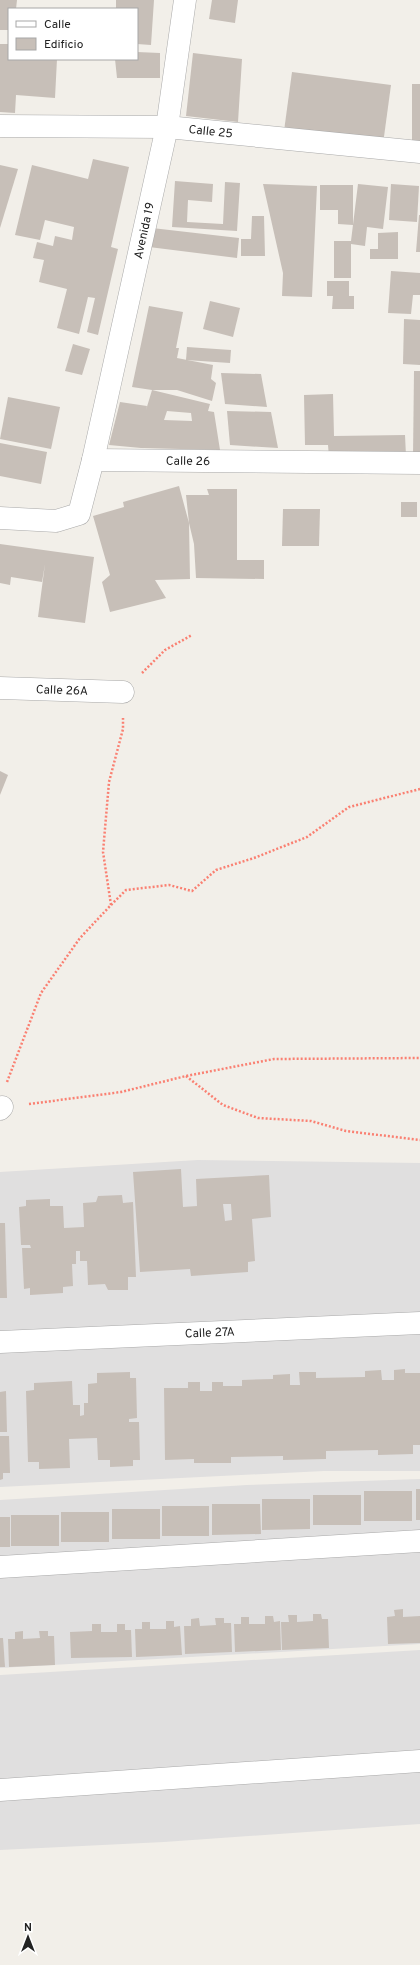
<svg xmlns="http://www.w3.org/2000/svg" width="420" height="1965" font-family="Overpass,sans-serif">
	<style>
		.residential { fill: #e0dfdf }
		.building { fill: #c7bfb8; fill-rule: evenodd }
		.lines { fill: none; stroke-linecap: round; stroke-linejoin: round }
		.minor-casing { stroke: #a9a9a9; stroke-width: 23 }
		.path { stroke: #fa8072; stroke-width: 2.5; stroke-dasharray: 2 2; stroke-linecap: butt }
		.minor { stroke: #fff; stroke-width: 22 }
		.labels { text-anchor: middle; stroke-width: 3; stroke-linejoin: round; paint-order: stroke }
		.street-label { font-size: 12px; fill: #222; stroke: #fff }
	</style>
	<rect width="100%" height="100%" fill="#f2efe9"/>
	<!-- residential -->
	<g class="residential">
		<path d="M198,1160L420,1163V1471H324L0,1487V1172Z"/>
		<path d="M420,1479V1644L0,1668V1500L247,1485Z"/>
		<path d="M420,1650V1824L164,1842L0,1850V1675Z"/>
	</g>
	<!-- building -->
	<g class="building">
		<path d="M0,0H17L16,9H9V30H0Z"/>
		<path d="M116,0H154L151,45L137,44V9H116Z"/>
		<path d="M212,0H238L235,23L209,19Z"/>
		<path d="M0,44H9V59H57L55,98L16,95L15,113L0,112Z"/>
		<path d="M137,52L160,53V78H117L115,59H137Z"/>
		<path d="M193,53L242,59L238,122L186,116Z"/>
		<path d="M292,72L391,85L383,144L284,131Z"/>
		<path d="M412,84H420V152L412,153Z"/>
		<path d="M93,159L129,167L111,247L118,249L98,335L87,332L95,298L88,297L79,334L57,328L67,289L39,282L44,260L33,258L37,242L53,246L55,236L72,240L74,227L45,220L40,240L15,235L32,165L88,179Z"/>
		<path d="M0,165L18,169L0,228Z"/>
		<path d="M175,181L213,184L212,202L188,200L187,222L223,224L225,182L240,183L237,231L172,227Z"/>
		<path d="M263,184L317,186L312,297L282,296L283,273Z"/>
		<path d="M358,184L388,187L383,229L367,227L365,246L351,244V278H334V241H351Z"/>
		<path d="M391,184L419,186L417,222L389,220Z"/>
		<path d="M320,185H353V225L338,224V210H320Z"/>
		<path d="M419,215H420V252H416Z"/>
		<path d="M252,216H264L265,256H241V239H251Z"/>
		<path d="M152,228L239,238L237,258L149,247Z"/>
		<path d="M398,232V259H370V249H378V233Z"/>
		<path d="M391,271L420,273V295H413L411,314L388,313Z"/>
		<path d="M327,281H349V296H354V309H332L333,296H327Z"/>
		<path d="M210,301L240,308L233,337L203,329Z"/>
		<path d="M149,306L183,312L176,348H179L177,358L213,365L211,379L216,383L212,401L177,390H152L210,404L208,411L214,412L220,450L141,448L109,445L120,402L147,406L146,410L152,390L132,387ZM167,411L191,413L192,421L164,420Z"/>
		<path d="M404,319L420,320V365L403,364Z"/>
		<path d="M73,344L90,349L82,375L65,371Z"/>
		<path d="M187,347L231,350L230,363L186,360Z"/>
		<path d="M414,371H420V457H413Z"/>
		<path d="M221,373L261,374L267,407L225,404Z"/>
		<path d="M333,394L334,436L405,435L406,456L329,457L328,445H305L304,395Z"/>
		<path d="M8,397L60,407L51,449L0,439Z"/>
		<path d="M227,411L271,412L278,448L230,445Z"/>
		<path d="M0,443L47,452L41,484L0,476Z"/>
		<path d="M179,486L189,523L186,495H209L207,489H237V560H264V579L196,578L194,544L189,523L190,579L155,580L166,598L110,612L102,582L110,575L93,516L124,507L123,502Z"/>
		<rect x="401" y="502" width="16" height="15"/>
		<path d="M283,509H320L319,546H282Z"/>
		<path d="M0,544L94,557L85,623L38,617L45,564L42,582L11,577L10,585L0,583Z"/>
		<path d="M0,771L8,775L0,795Z"/>
		<path d="M181,1169L183,1207L197,1206L196,1179L269,1175L271,1217L252,1219L255,1261L248,1262V1272L191,1276L190,1269L140,1272L133,1172ZM223,1204H231L232,1220L225,1221Z"/>
		<path d="M122,1195L123,1203L133,1202L136,1277H128V1290H108L105,1284L88,1285L87,1261H80V1251H76V1264H72L73,1286L63,1287V1293L30,1295V1288L24,1289L22,1248H31L30,1245H21L19,1207L26,1206V1200L50,1199V1206H63L64,1228L84,1227L83,1203L96,1202L98,1196Z"/>
		<path d="M0,1223H5L7,1298H0Z"/>
		<path d="M405,1369V1373H420V1445H413V1454L378,1455V1450L326,1451V1459L283,1460V1456L231,1457V1463H194V1459L165,1460L164,1388H188V1382H200V1391H212V1382H223V1386H242V1380L273,1379V1375L290,1374V1385H300L299,1372H316V1378L365,1377V1371L381,1370L382,1380H394V1370Z"/>
		<path d="M130,1372V1378H136L137,1418L129,1419V1422H139L140,1460H133V1466L110,1467V1460H98L97,1438L69,1439L70,1468L39,1469V1462H28L26,1391L34,1390V1383L72,1381L73,1405H80V1416L84,1415V1403H88V1384L97,1383V1373Z"/>
		<path d="M6,1391L7,1432H0V1392Z"/>
		<path d="M0,1436H9L10,1473H3V1479L0,1480Z"/>
		<rect x="416" y="1489" width="4" height="31"/>
		<rect x="364" y="1491" width="48" height="30"/>
		<rect x="313" y="1495" width="48" height="30"/>
		<path d="M262,1499H310V1529L262,1530Z"/>
		<path d="M212,1504H260L261,1534L212,1535Z"/>
		<rect x="162" y="1506" width="47" height="30"/>
		<rect x="112" y="1509" width="48" height="30"/>
		<rect x="61" y="1512" width="48" height="30"/>
		<rect x="11" y="1515" width="48" height="31"/>
		<rect x="0" y="1517" width="10" height="30"/>
		<path d="M403,1609V1617L420,1616V1643L388,1644L387,1617L395,1616L394,1610Z"/>
		<path d="M313,1614H321L322,1619H328L329,1648L282,1650L281,1622H289L288,1615H297V1622L313,1621Z"/>
		<path d="M265,1616H273L274,1622L280,1621L281,1650L235,1652L234,1624H241V1617H249V1624H265Z"/>
		<path d="M199,1618L200,1626L216,1625L215,1618H224V1623H231L232,1652L185,1654L184,1626H191V1619Z"/>
		<path d="M166,1621H174V1627L180,1626L182,1655L136,1657L135,1629H142V1622H150V1629H166Z"/>
		<path d="M92,1624H101V1632H117V1624H125V1630H131L132,1657L71,1658L70,1632L92,1631Z"/>
		<path d="M23,1631V1639L40,1638L39,1631H48V1636H54L55,1665L9,1667L8,1639H15V1632Z"/>
		<path d="M0,1638H3L5,1667H0Z"/>
	</g>
	<g class="lines">
		<!-- minor casing -->
		<g class="minor-casing">
			<g id="minor">
				<path id="s1" d="M0,126L167,127L420,152"/>
				<path id="s2" d="M93,460L420,463"/>
				<path id="s3" d="M0,518L56,521L79,514L93,460L167,127L185,0"/>
				<path id="s4" d="M0,688L123,692"/>
				<path d="M0,1109L2,1107"/>
				<path id="s5" d="M0,1342L420,1323"/>
				<path d="M0,1567L420,1541"/>
				<path d="M0,1790L420,1761"/>
			</g>
		</g>
		<!-- path -->
		<g class="path">
			<path d="M142,673L165,650L192,635"/>
			<path d="M111,905L126,890L169,885L192,891L216,870L254,858L307,837L349,807L420,789"/>
			<path d="M186,1076L223,1105L258,1118L311,1121L346,1131L420,1140"/>
			<path d="M7,1082L41,993L80,938L111,905L103,852L109,782L123,729V718"/>
			<path d="M29,1104L121,1092L186,1076L274,1059L420,1058"/>
		</g>
		<!-- minor -->
		<use href="#minor" class="minor"/>
	</g>
	<g class="labels">
		<!-- street labels -->
		<g class="street-label">
			<text dy="4" stroke="none"><textPath href="#s1" startOffset="211">Calle 25</textPath></text>
			<text dy="4" stroke="none"><textPath href="#s3" startOffset="371">Avenida 19</textPath></text>
			<text dy="4" stroke="none"><textPath href="#s2" startOffset="95">Calle 26</textPath></text>
			<text dy="4" stroke="none"><textPath href="#s4" startOffset="62">Calle 26A</textPath></text>
			<text dy="4" stroke="none"><textPath href="#s5" startOffset="210">Calle 27A</textPath></text>
		</g>
	</g>
	<!-- legend -->
	<rect x="8" y="8" width="130" height="52" fill="#ffffff" stroke="#a7a7a7"/>
	<rect x="16" y="21" width="20" height="6" fill="#ffffff" stroke="#a7a7a7"/>
	<text x="44" y="28" font-size="12" fill="#222222">Calle</text>
	<rect x="16" y="38" width="20" height="12" fill="#c7bfb8" stroke="#a7a7a7"/>
	<text x="44" y="48" font-size="12" fill="#222222">Edificio</text>
	<!-- north arrow -->
	<g transform="translate(28 1937)" stroke="#ffffff" stroke-width="3" paint-order="stroke">
	<path d="M0-3L7 15L0 10L-7 15Z" fill="#222222"/>
	<text y="-6" font-size="11" font-weight="bold" text-anchor="middle" fill="#222222">N</text>
	</g>
</svg>
